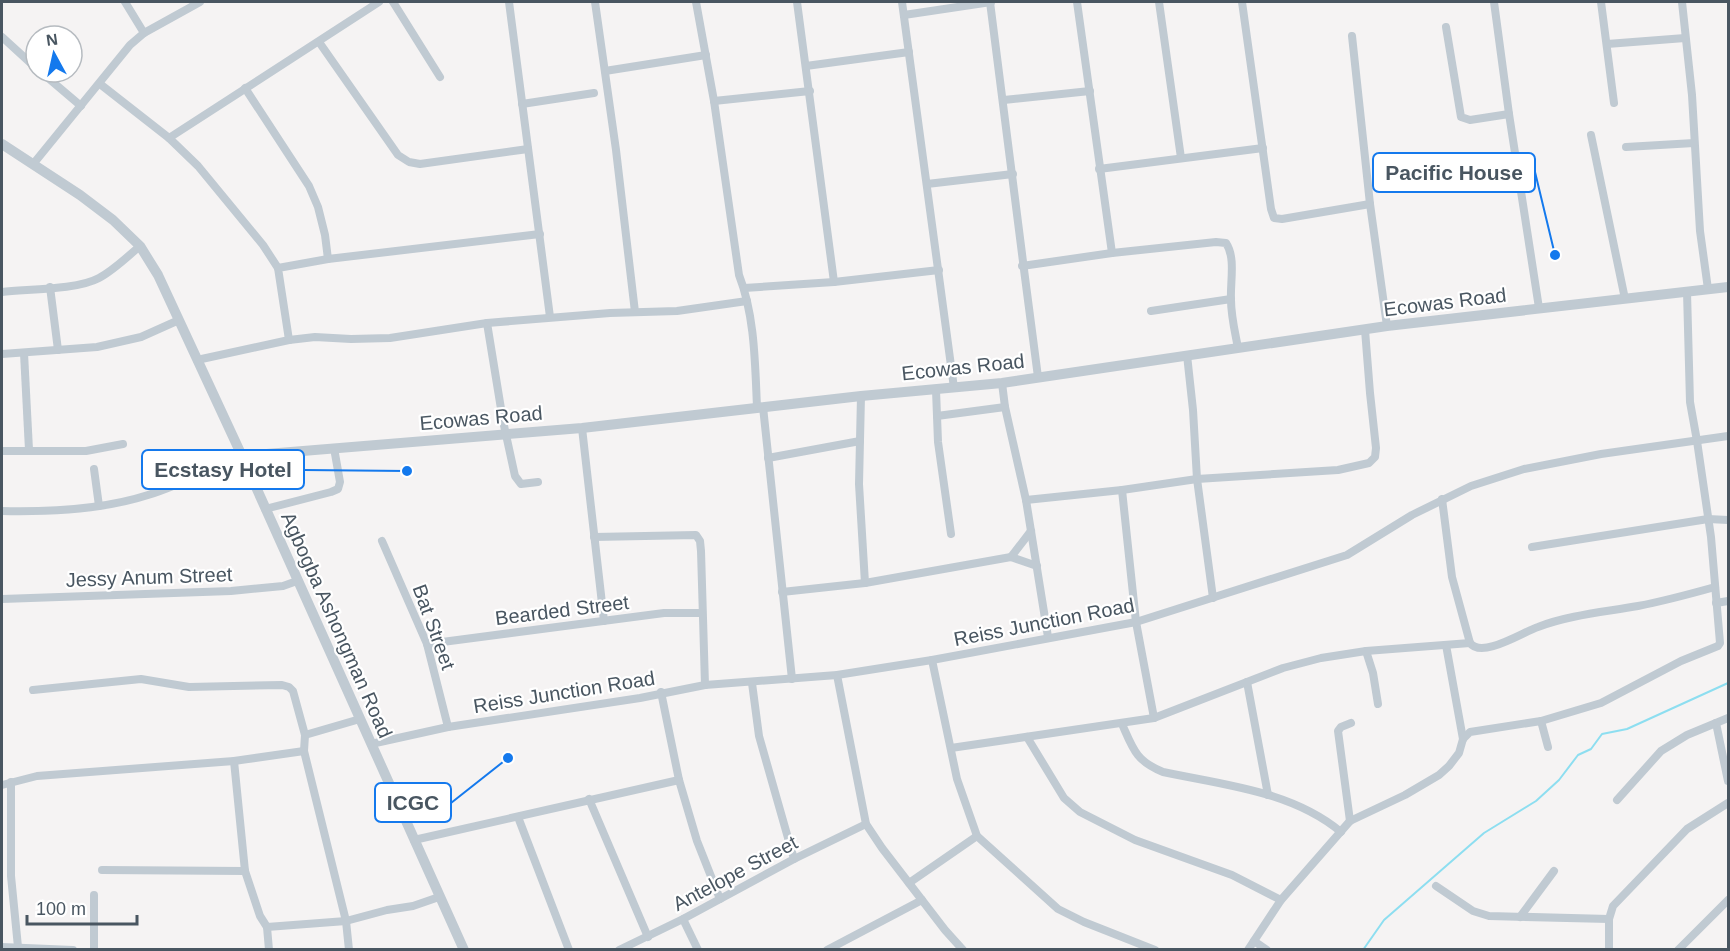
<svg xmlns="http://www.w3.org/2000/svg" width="1730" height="951" font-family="Helvetica,sans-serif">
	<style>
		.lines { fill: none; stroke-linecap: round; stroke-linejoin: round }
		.stream { stroke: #8ddef0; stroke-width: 2 }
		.minor { stroke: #c0cad2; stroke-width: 8 }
		.tertiary { stroke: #c0cad2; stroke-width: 10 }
		.labels { text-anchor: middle; stroke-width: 4.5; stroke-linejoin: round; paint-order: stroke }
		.street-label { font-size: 20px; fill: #495661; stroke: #fff }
		.leader { fill: none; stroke: #1479ed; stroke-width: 2 }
		.callout-dot { fill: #1479ed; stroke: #fff; stroke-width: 2 }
		.callout { fill: #fff; stroke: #1479ed; stroke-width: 2 }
		.callout-label { font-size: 21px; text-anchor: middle; font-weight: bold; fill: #495661 }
	</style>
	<rect width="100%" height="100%" fill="#f5f3f3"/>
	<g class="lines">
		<!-- stream -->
		<path class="stream" d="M1363,950L1384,920L1484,833L1536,801L1559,780L1578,755L1591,749L1602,734L1627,729L1728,683"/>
		<!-- minor -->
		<g class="minor">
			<path d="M125,2L144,33"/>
			<path d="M393,2L440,77"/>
			<path d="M509,2L550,317"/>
			<path d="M595,2L616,150L635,312"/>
			<path d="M696,2L714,101L739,275C755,316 755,364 757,407"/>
			<path d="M797,2L834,282"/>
			<path d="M902,2L954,388"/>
			<path d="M990,2C1007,126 1021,252 1038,377"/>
			<path d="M1077,2L1112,253"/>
			<path d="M1159,2L1181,158"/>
			<path d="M1242,2L1271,209L1274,218L1282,219L1370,204"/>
			<path d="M1494,2L1509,114L1539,308"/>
			<path d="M1601,2L1614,103"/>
			<path d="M1682,2L1692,95L1700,231L1708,289"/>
			<path d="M904,15L991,2"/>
			<path d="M1446,27L1461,117L1470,120L1509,114"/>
			<path d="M1352,36L1370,204L1387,326"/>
			<path d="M2,37L36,68"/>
			<path d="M319,42L398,155L409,162L420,164L528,149"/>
			<path d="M1607,44L1685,38"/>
			<path d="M806,66L909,52"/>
			<path d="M605,71L706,55"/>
			<path d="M41,72L81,106"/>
			<path d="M100,84L169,138L198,166L263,245L278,268"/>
			<path d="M245,88L309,186L318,207L325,235L328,259"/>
			<path d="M1004,100L1090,91"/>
			<path d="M714,101L810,91"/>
			<path d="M522,104L594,93"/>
			<path d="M1591,135L1625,299"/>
			<path d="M169,138L379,2"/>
			<path d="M1626,147L1694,143"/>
			<path d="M34,163L130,45L144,33L200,2"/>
			<path d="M1099,169L1263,148"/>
			<path d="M927,184L1013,174"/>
			<path d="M1022,266L1112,253L1216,242L1226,243C1236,258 1230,282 1231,300C1231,316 1235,332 1238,348"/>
			<path d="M50,287L58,350"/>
			<path d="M744,288L834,282L939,270"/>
			<path d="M2,292C28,289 77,290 99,278C114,270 127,257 140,246"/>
			<path d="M1151,311L1231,299"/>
			<path d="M487,323L503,421L515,476L521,484L538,482"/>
			<path d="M289,340L278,268L328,259L540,234"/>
			<path d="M24,353L29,450"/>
			<path d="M2,354L97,347L141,337L179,320"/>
			<path d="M1187,355L1193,410L1197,479L1213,598"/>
			<path d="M197,360L289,340L315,337L351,339L390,338L487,323L610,313L677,311L747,301"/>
			<path d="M1002,383L1005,407L1026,500L1048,637"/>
			<path d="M936,390L938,442L951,534"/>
			<path d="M861,396L859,484L865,583"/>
			<path d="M763,407L792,679"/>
			<path d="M937,416L1005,407"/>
			<path d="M582,428L604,621"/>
			<path d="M2,451H86L123,444"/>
			<path d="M768,458L860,441"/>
			<path d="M94,469L99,506"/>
			<path d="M1122,490L1136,622L1154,718"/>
			<path d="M1442,499L1452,577L1470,643C1482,659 1523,632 1538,627C1569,615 1605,612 1638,606C1664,601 1690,594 1715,587"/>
			<path d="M1026,500L1122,490L1197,479L1338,470L1369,463L1375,457L1376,448L1370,393L1365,330"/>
			<path d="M265,509L331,492L338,489L340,482L334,448"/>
			<path d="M2,511C50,512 102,510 148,495C180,485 211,469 242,456"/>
			<path d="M594,537L696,535L700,541L701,551L705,685"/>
			<path d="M382,541L427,644L448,727"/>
			<path d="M1532,547L1708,519L1728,520"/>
			<path d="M1011,557L1031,531"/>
			<path d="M782,592L865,583L1011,557L1037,566"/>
			<path d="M2,599L231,591L283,586L297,581"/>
			<path d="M1716,603L1728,601"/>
			<path d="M427,644L664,613H702"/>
			<path d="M1446,645L1463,739"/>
			<path d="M1366,651L1373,673L1378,704"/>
			<path d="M932,660L957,779L977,836L1058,909L1084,922L1155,950"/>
			<path d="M837,675L866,824L882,848L945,930L963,950"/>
			<path d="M1247,682L1268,795"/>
			<path d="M752,683L759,736L794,859"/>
			<path d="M33,690L141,679L189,687L282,685L289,687L293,691L305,735L304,751L346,921L349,950"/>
			<path d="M661,692L679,780L697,841L720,899"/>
			<path d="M1541,721L1548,747"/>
			<path d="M1716,723L1728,781"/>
			<path d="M1122,724C1133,749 1136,761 1163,772C1224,785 1292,791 1341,832"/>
			<path d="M305,735L360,719"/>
			<path d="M1027,737L1064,798L1080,812L1135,840L1232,875L1281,900"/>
			<path d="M371,744L448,727L640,698L705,685L837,675L932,660L1136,622L1347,555L1412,515L1471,486L1524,469L1601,454L1728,436"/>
			<path d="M951,748L1154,718L1283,668L1321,658L1366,651L1470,643"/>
			<path d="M234,761L245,871L260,916L267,927L269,950"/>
			<path d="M11,782V876L18,947"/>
			<path d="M2,785L37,776L234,761L304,751"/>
			<path d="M589,799L648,937"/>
			<path d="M1617,800L1661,751L1687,735L1728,718"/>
			<path d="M518,817L569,950"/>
			<path d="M1350,821L1338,731L1341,727L1351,723"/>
			<path d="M414,840L679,780"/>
			<path d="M102,870L245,871"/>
			<path d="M909,883L977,836"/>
			<path d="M1436,886L1473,911L1489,916L1609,919"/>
			<path d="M1520,917L1554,871"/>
			<path d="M683,919L698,950"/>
			<path d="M267,927L346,921L387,910L413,906L439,897"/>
			<path d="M1254,941L1267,950"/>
			<path d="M2,947L73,950"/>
			<path d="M94,950V895"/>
			<path d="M619,950L683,919L794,859L866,824"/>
			<path d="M827,950L922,900"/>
			<path d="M1248,950L1281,900L1350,821L1405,795L1439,775L1449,766L1459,753L1463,739L1470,732L1541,721L1601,703L1681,661L1718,646L1720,643L1711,537L1697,441L1690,402L1687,292"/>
			<path d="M1609,950V919L1613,906L1687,829L1728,803"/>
			<path d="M1678,950L1728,900"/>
		</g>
		<!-- tertiary -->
		<g class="tertiary">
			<path d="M2,144L80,195L113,220L140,246L158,275L242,456L464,950"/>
			<path d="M242,456L582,428L861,396L1002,383L1387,326L1728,287"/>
		</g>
	</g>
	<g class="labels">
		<!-- street labels -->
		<g class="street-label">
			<text transform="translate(1445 302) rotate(-7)" y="7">Ecowas Road</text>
			<text transform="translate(963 367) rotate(-6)" y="7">Ecowas Road</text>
			<text transform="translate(481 418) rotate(-5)" y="7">Ecowas Road</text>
			<text transform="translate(149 577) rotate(-2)" y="7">Jessy Anum Street</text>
			<text transform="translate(562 610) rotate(-7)" y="7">Bearded Street</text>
			<text transform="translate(1044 622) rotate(-11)" y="7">Reiss Junction Road</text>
			<text transform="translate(337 625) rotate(66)" y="7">Agbogba Ashongman Road</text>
			<text transform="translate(434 627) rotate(70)" y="7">Bat Street</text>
			<text transform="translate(564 692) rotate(-9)" y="7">Reiss Junction Road</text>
			<text transform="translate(735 873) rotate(-28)" y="7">Antelope Street</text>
		</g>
	</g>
	<!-- callouts -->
	<path class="leader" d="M1555 255L1535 172M407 471L304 470M508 758L451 803"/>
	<g class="callout-dot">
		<circle cx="1555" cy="255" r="6"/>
		<circle cx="407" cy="471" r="6"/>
		<circle cx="508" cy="758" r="6"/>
	</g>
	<g class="callout">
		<rect x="1373" y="153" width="162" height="39" rx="6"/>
		<rect x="142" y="450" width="162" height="39" rx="6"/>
		<rect x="375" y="783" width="76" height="39" rx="6"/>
	</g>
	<g class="callout-label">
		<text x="1454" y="180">Pacific House</text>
		<text x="223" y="477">Ecstasy Hotel</text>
		<text x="413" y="810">ICGC</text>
	</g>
	<!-- border -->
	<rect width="1730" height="951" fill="none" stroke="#495661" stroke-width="6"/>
	<!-- north arrow -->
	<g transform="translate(54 54) rotate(352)"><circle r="28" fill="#ffffff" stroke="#b6bbc0" stroke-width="1.5"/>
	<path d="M0-4.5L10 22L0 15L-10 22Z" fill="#1479ed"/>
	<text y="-9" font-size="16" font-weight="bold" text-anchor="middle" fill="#495661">N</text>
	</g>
	<!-- scale -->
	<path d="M27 915v9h110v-9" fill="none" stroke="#495661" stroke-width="3"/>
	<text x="36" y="915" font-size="18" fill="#495661" stroke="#ffffff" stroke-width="4.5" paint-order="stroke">100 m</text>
</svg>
